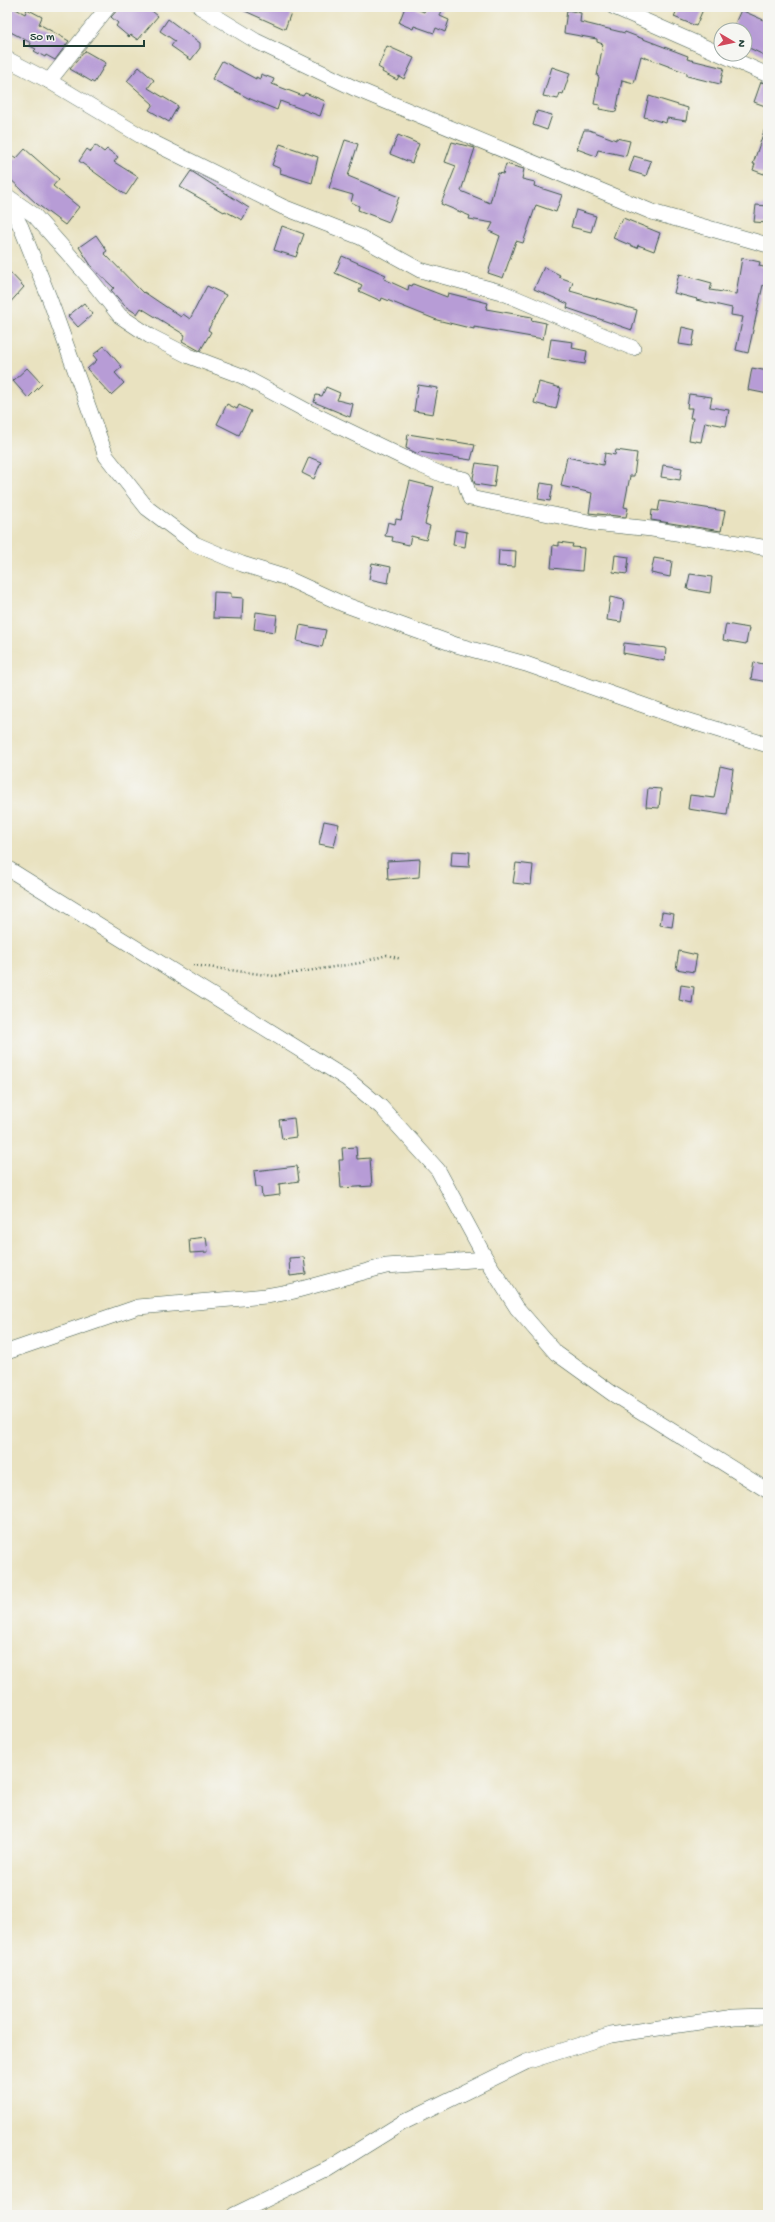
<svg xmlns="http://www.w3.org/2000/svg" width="775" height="2222" font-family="'Gochi Hand',sans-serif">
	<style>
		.building { fill: #b79cd6 }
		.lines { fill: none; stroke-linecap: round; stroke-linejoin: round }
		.minor-casing { stroke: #3d5649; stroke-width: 16 }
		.path { stroke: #3d5649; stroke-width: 2.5; stroke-dasharray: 1 3; stroke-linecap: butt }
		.minor { stroke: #fff; stroke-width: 15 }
	</style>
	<rect width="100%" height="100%" fill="#f6f6f2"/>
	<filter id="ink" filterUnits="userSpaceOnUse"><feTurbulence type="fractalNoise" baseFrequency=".025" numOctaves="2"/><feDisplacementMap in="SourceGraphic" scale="8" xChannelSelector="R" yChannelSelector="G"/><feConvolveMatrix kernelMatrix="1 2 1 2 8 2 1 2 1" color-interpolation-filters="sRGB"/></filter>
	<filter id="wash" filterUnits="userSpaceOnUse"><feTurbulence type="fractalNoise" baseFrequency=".012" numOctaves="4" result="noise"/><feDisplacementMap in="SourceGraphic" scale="16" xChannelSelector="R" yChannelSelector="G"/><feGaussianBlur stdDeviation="0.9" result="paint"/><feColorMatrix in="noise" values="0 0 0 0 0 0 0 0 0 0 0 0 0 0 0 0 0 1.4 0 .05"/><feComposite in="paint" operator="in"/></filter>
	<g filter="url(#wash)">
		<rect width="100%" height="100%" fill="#e9e2c0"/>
		<g id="blocks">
			<!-- building -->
			<g class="building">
				<path d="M7,7H12L25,14L27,9L42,17L39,24L69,41L55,60L46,55L45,57L34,51L36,49L30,46L31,43L7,30Z"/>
				<path d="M120,7H147L158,16L138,40L131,35L129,37L116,26L118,23L111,17Z"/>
				<path d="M236,7H293L285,29Z"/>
				<path d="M405,7H412L424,12L426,7L442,10L440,16L449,20L445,32L436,28L434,33L414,26L413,29L399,23Z"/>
				<path d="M678,7H704L696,26L674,17Z"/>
				<path d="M567,10L581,13L580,22L625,33V32L688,56L687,59L724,68L720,84L687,76V73L641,56L634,83L622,80L616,112L599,109L600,105L594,104L599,77L597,76L603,44L597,42V39L564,33Z"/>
				<path d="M741,10L768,22V57L745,46V30H732Z"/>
				<path d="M168,19L200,43V48L191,60L171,46L175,41L160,31Z"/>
				<path d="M387,46L414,58L404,79L399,76L397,80L382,72L383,70L378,67Z"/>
				<path d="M85,51L106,63L94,83L70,69Z"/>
				<path d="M222,61L256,79V77L260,79L261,74L274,79L272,84L303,96L305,93L325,101L320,116L280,101L277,110L248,98L212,79Z"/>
				<path d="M139,67L154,80L148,88L178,106L169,122L149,110L153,104L127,81Z"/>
				<path d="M552,67L570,73L563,94L560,93L558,99L543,96Z"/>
				<path d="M761,82L768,84V107L754,102Z"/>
				<path d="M649,96L688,108L686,121L667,118L666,123L644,117Z"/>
				<path d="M537,111L552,115L547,130L533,125Z"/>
				<path d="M766,125L768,126V168L764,174L753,170L755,164H753Z"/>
				<path d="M584,130H589L616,140V138L630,141L626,156L598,150L596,156L577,149Z"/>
				<path d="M398,135L419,144L412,163L390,154Z"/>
				<path d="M345,140L358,144L348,176L399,197L389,222L358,210L359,206L351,202L353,195L329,188Z"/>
				<path d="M452,142L475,148L461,191L490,203L498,173L503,174L506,164L524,169L522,179L535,182L534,186L562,195L556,212L536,205L523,243L516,241L503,278L488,273L500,236L489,231L493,223L469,219L470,216L441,204L456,166L445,162Z"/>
				<path d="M280,144L318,157L312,183L280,173L281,169L272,165Z"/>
				<path d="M95,145L104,152L107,149L118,157L114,162L138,177L126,195L79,161L87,149L91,152Z"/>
				<path d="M25,149L59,179L53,186L79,207L65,225L37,204L7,176V152L16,159Z"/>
				<path d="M634,156L651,161L646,176L629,171Z"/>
				<path d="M191,171L249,208L242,220L225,211L224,212L180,187Z"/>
				<path d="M756,205L768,206V223L754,222Z"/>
				<path d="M576,210L596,216L591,232L571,227Z"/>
				<path d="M623,218L660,233L654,251L638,245L637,248L613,238L619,222L621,223Z"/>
				<path d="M282,226L304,234L296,257L274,250Z"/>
				<path d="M96,235L107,251L104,253L143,293L144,292L181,317L183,314L190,319L207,286L226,295L208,330L211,332L200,351L182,341L185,335L141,308L137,314L125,306L111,290L114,288L92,267L79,247Z"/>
				<path d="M342,256L386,275L384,279L408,290L409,285L412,286L413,284L447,297L448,293L488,303L486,309L532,317L531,320L546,323L543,339L474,327V329L437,320L382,298L381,301L359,291L362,285L335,273Z"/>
				<path d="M742,258L760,262L759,266L768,268V286L763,285L748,353L736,350L743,317L731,315L732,308L696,300L697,299L674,293L679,274L712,283L710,290L736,294Z"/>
				<path d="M544,267L560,275L559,277L573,282L570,291L637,310L632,330L567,308L568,304L534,289Z"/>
				<path d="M7,269L24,287L7,306Z"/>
				<path d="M84,303L93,314L78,327L68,316Z"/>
				<path d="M682,327L695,330L692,346L679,344Z"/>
				<path d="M551,339L573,342L572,348L587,351L585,364L548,358Z"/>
				<path d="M104,346L122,367L115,373L124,383L111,395L87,369L97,360L93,355Z"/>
				<path d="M27,368L42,384L28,398L13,381Z"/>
				<path d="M752,368L768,371V394L748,390Z"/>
				<path d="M539,382L561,388L556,409L534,403Z"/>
				<path d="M418,385L438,388L433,414L414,411Z"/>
				<path d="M326,387L340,393L337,400L353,404L350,417L314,402L316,395L322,396Z"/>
				<path d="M689,394L712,397L710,407L729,410L726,426L705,422L701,442L689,440L693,418H690L692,408H687Z"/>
				<path d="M227,404L237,409L239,405L251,411L239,435L217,424Z"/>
				<path d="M408,434L475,445L471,460L419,452L418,454L406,448Z"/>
				<path d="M616,450L637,453L634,476H630L624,507L628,508L626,517L589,513L592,493L561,486L567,457L603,465L605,453L615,455Z"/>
				<path d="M309,457L321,462L314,479L302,473Z"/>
				<path d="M476,463L497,466L494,487L475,484L473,478Z"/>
				<path d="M663,465L682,468L680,480L661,477Z"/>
				<path d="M410,481L434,487L425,524L430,526L426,540L411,536L409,545L392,541L393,537L385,536L388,522L395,524L396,519L401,520Z"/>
				<path d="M541,483L553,485L550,501L538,499Z"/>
				<path d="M660,501L725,511L721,531L651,520L652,510L658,511Z"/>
				<path d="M455,530L467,532L465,547L453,545Z"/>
				<path d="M559,542L573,544L572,547L584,548L582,571L551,568L553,545L559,546Z"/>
				<path d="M499,550L516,551L515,567L498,566Z"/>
				<path d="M615,555L629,557L627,574L613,572Z"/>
				<path d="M654,558L672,561L670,577L651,573Z"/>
				<path d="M372,563L391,567L388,583L369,579Z"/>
				<path d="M690,574L712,577L710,593L687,589Z"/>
				<path d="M214,592L231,593V597L243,598L242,619L213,618Z"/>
				<path d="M610,597L624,600L621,622L607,620Z"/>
				<path d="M256,612L277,615L275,632L254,629Z"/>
				<path d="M726,624L749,628L746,644L723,640Z"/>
				<path d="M300,625L326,630L322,647L297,641Z"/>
				<path d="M624,643L666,648L665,661L623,653Z"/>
				<path d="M754,662L768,665V682L751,679Z"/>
				<path d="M720,766L733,769L727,815L688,809L690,795L714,798Z"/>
				<path d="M648,788L661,789L659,808L646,807Z"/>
				<path d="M324,821L339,824L334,847L319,844Z"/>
				<path d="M452,851L470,852L469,867L451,866Z"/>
				<path d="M420,859L419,877L388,880L387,861Z"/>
				<path d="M516,863L533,865L531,885L513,883Z"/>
				<path d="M662,912L674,914L672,927L660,925Z"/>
				<path d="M679,951L697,955L694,972L676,969Z"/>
				<path d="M681,985L694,987L692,1003L679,1000Z"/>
				<path d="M294,1118L296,1137L282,1139L279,1120Z"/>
				<path d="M356,1147L357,1159L370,1158L372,1186L341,1188L339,1160H343L342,1148Z"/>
				<path d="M297,1166L299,1181L279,1184L280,1195L262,1197L261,1187H256L254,1171Z"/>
				<path d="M206,1237L208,1252L190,1253L189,1239Z"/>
				<path d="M304,1257L306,1274L290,1276L289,1258Z"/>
			</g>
		</g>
	</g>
	<g filter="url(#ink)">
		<use href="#blocks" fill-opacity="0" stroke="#3d5649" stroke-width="1"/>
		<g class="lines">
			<!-- minor casing -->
			<g class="minor-casing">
				<g id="minor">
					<path d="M200,7L256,41L354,88L652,212L768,245"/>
					<path d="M614,7L768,75"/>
					<path d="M7,59L49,81L146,139L283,207L360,237L420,270L501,292L633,348"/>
					<path d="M49,81L108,7"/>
					<path d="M7,196L34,215L88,276L120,316L150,336L189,356L242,376L311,413L413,462L443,475L464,479L470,498L593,523L652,529L768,548"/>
					<path d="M7,200L21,227L50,300L106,456L147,508L195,544L242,564L284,577L343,604L456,645L526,664L680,718L768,745"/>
					<path d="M7,868L347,1079L381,1107L438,1170L486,1259L517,1308L556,1353L613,1394L768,1491"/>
					<path d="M7,1352L138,1307L266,1296L294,1291L386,1266L486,1259"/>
					<path d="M234,2215L328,2169L402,2123L526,2062L611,2035L734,2017L768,2016"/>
				</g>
			</g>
			<!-- path -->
			<path class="path" d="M193,965L274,976L360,963L387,955L401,959"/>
			<!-- minor -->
			<use href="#minor" class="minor"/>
		</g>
	</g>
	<!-- margin -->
	<rect width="775" height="2222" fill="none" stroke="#f6f6f2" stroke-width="24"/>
	<!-- north arrow -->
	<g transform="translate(733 42) rotate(99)"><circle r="19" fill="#f6f6f2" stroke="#a0aca6"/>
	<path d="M0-3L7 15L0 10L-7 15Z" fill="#d1495b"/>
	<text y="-6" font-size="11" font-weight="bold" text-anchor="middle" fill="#1f3d34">N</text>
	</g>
	<!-- scale -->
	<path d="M24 40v6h120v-6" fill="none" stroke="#1f3d34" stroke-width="2"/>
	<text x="30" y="40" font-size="12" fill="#1f3d34" stroke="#f6f6f2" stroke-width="3" paint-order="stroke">50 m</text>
</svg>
